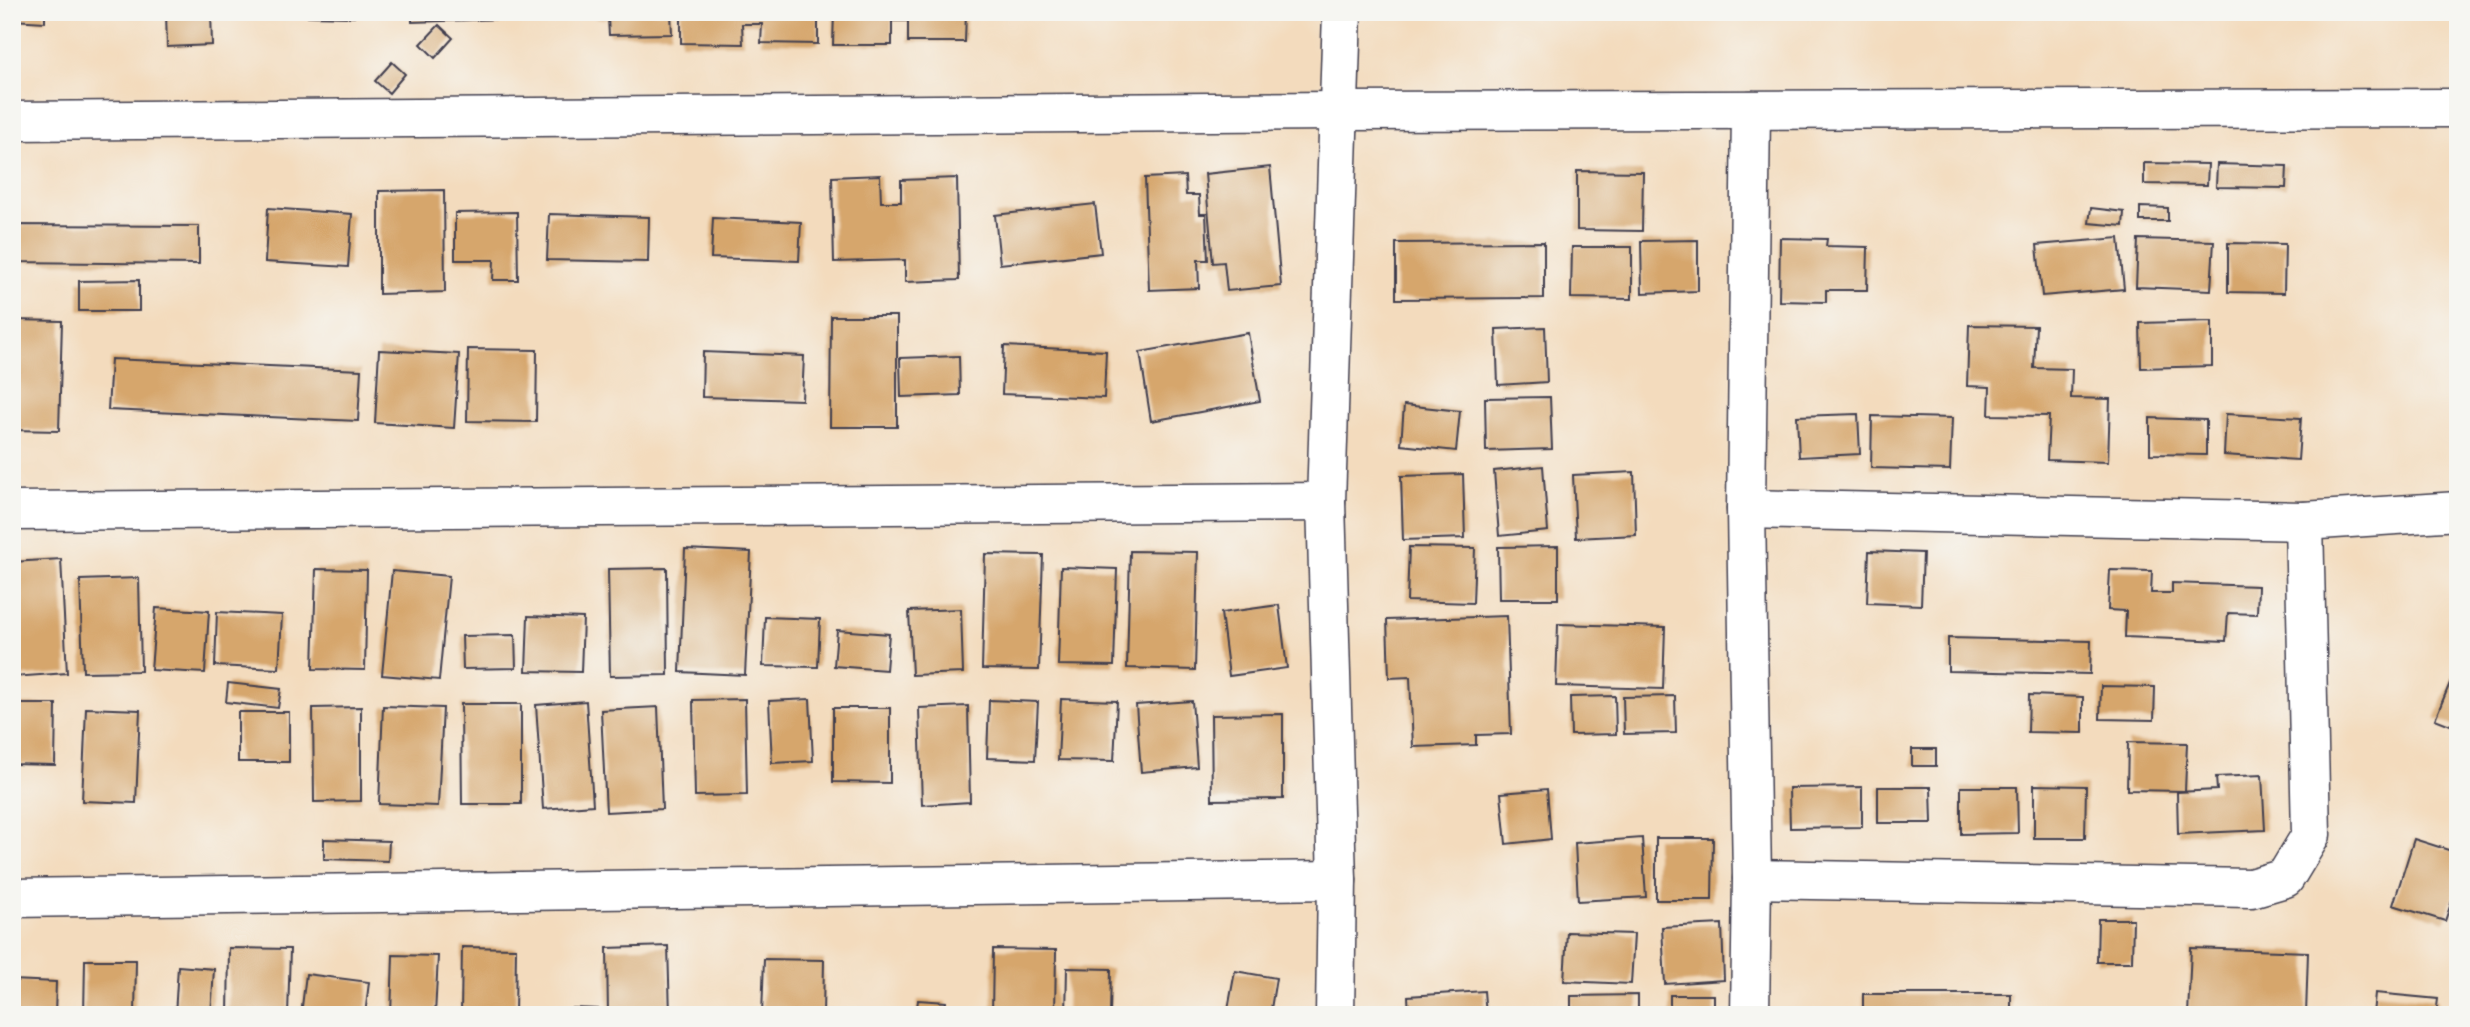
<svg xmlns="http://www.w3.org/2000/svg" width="2470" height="1027" font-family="'IM FELL English',serif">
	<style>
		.building { fill: #d6a66c }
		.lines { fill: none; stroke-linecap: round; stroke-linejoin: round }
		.minor-casing { stroke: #413e4e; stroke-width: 41 }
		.minor { stroke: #fff; stroke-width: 38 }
	</style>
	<rect width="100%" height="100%" fill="#f6f6f2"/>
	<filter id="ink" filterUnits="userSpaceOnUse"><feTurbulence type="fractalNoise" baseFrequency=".0143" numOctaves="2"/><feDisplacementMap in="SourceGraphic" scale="14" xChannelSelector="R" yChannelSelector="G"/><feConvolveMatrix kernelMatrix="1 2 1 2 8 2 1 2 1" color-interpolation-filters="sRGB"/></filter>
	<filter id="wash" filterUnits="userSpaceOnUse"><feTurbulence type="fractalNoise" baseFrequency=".00686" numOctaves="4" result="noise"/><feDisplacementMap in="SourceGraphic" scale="28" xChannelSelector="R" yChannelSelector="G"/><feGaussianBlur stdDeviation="1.57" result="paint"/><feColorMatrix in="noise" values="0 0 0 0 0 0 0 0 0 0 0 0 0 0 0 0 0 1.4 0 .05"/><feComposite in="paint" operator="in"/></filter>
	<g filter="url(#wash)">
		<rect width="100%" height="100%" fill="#f3dbbd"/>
		<g id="blocks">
			<!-- building -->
			<g class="building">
				<path d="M12,12H45V22L12,20Z"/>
				<path d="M166,12H211L212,45L167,47Z"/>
				<path d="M265,12H354V17L265,15Z"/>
				<path d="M412,12H501V19L412,22Z"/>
				<path d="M595,12H671L672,34L609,35L608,18L596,19Z"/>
				<path d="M681,12H818V44L761,43L762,24H742L743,44L681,43Z"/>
				<path d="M834,12H966L965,42H908V21H892V45H833Z"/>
				<path d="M1021,12H1101L1100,17L1021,14Z"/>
				<path d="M1152,12H1256V17L1152,15Z"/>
				<path d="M439,25L453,38L435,58L421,44Z"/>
				<path d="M392,62L405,74L389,93L375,81Z"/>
				<path d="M2144,163L2208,164L2207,185L2144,184Z"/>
				<path d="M2217,164L2287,166L2286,188L2216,187Z"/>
				<path d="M1270,167L1281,286L1227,291L1224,262L1213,263L1205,174Z"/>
				<path d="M1577,171L1643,172L1642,231L1577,230Z"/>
				<path d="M880,175L881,202H901V180L957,178L959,280L905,282V260L834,262L832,177Z"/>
				<path d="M1185,176L1186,195H1199L1200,214H1206L1208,260H1198L1199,288L1149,290L1145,178Z"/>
				<path d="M444,190L445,292L379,294V191Z"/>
				<path d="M1095,204L1101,253L1000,264L995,215Z"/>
				<path d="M2140,207L2168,208V221H2140Z"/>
				<path d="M268,208L352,214L348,267L265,262Z"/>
				<path d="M2091,208L2124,212L2123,226L2089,223Z"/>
				<path d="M517,212L518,280H493L494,260H455V213Z"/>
				<path d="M549,214L649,217L648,262L547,260Z"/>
				<path d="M713,218L801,222L799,261L711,258Z"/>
				<path d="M12,225L199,226V264L12,262Z"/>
				<path d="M1780,238L1827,239L1826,246L1868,247L1867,290H1826V302L1779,301Z"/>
				<path d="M2119,238L2124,289L2042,296L2037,245Z"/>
				<path d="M2138,239L2214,241L2211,290L2136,287Z"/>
				<path d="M1698,240V291L1642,293L1641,241Z"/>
				<path d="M1544,242V298L1396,299V243Z"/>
				<path d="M2228,243L2285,244L2284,293L2228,292Z"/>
				<path d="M1572,247H1632V299L1571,298Z"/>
				<path d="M139,280V311H79V281Z"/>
				<path d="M831,316H897V427H830Z"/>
				<path d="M12,320L62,321L59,431L12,430Z"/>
				<path d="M2212,321V366L2141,368L2140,323Z"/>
				<path d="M1969,325L2036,326L2034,368L2072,369L2071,398L2110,399L2108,462L2047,460L2049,416L1989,415L1990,387L1967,386Z"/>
				<path d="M1545,327L1547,382L1498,385L1496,329Z"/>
				<path d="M1248,333L1260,401L1151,421L1140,352Z"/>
				<path d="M1004,346L1106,351L1104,398L1002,394Z"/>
				<path d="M468,349L537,350L536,422L467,421Z"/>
				<path d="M379,350L459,354L454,428L375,423Z"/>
				<path d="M703,352L804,356L802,400L702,397Z"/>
				<path d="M959,356L960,395L901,397L900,358Z"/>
				<path d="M111,359L361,370L358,421L108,410Z"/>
				<path d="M1550,397L1552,449L1486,451L1485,398Z"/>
				<path d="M1404,405L1460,411L1456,451L1401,445Z"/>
				<path d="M1858,414L1860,454L1799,457L1797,416Z"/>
				<path d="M2226,414L2301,418L2298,460L2224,455Z"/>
				<path d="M1872,416L1952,418L1950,470L1871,468Z"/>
				<path d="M2150,418L2206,420V455L2150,454Z"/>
				<path d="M1543,466L1548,531L1499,536L1494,471Z"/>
				<path d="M1634,472L1636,535L1576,538L1573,475Z"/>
				<path d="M1463,474L1465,538L1403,540L1401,476Z"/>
				<path d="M1558,546V599H1499L1498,547Z"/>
				<path d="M1409,547L1475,548L1473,603L1407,601Z"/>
				<path d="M685,549L751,552L745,675L680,672Z"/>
				<path d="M1130,551L1198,552L1195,670L1127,668Z"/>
				<path d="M1869,551L1923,553L1921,605L1867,603Z"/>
				<path d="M985,554L1043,555L1039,670L982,669Z"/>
				<path d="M61,559L67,673L13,677L12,562Z"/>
				<path d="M1061,567L1117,569L1114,666L1058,665Z"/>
				<path d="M667,568L668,675L610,676L608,569Z"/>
				<path d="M316,569L367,570L365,670L313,669Z"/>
				<path d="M2110,570L2152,571L2151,593H2172V583L2258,586L2257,614L2228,613L2226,641L2125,637L2126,611L2108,610Z"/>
				<path d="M392,571L449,576L439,680L382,675Z"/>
				<path d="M139,578L141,671L83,672L80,580Z"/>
				<path d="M1279,605L1287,668L1229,676L1221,613Z"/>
				<path d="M156,608L209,611L205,673L151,670Z"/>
				<path d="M961,609L963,673L912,675L909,611Z"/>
				<path d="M217,612L282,615L279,669L215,666Z"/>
				<path d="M528,616L583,618L581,672L526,671Z"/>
				<path d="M1507,616L1511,734L1476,735V745L1413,747L1410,677L1389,678L1387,620Z"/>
				<path d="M765,617L820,619L818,667L763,666Z"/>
				<path d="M1558,624L1665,627L1663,689L1556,686Z"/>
				<path d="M837,630L889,634L886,670L834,666Z"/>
				<path d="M515,635L516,668L463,669L462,636Z"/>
				<path d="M1948,638L2091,641L2090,674L1948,671Z"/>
				<path d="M2458,664V728L2435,719Z"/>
				<path d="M228,683L281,689L278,708L226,702Z"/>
				<path d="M2101,686L2155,687L2154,720L2100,719Z"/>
				<path d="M2029,695L2083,697V733L2028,732Z"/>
				<path d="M1615,696L1616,734L1571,735L1570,697Z"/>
				<path d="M1675,696L1676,733L1624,734L1623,697Z"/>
				<path d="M745,699L747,795L695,796L693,700Z"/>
				<path d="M810,699L813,761L772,763L769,701Z"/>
				<path d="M1061,699L1117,701L1114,761L1058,760Z"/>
				<path d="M989,700L1038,702L1035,760L987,758Z"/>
				<path d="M586,701L593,805L543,809L536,705Z"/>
				<path d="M1192,701L1197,767L1141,772L1136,705Z"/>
				<path d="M12,704H56L55,765L12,764Z"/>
				<path d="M461,704H521V804H462Z"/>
				<path d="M383,706L443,708L438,806L379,804Z"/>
				<path d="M968,706L970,802L922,805L919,708Z"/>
				<path d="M361,707V801L314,802L313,708Z"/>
				<path d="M658,707L662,809L606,812L601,710Z"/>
				<path d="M86,708L140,710L136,803L82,801Z"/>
				<path d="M833,708H890V783L833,782Z"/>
				<rect x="238" y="712" width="51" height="50"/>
				<path d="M1283,714V799L1212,800L1211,715Z"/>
				<path d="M2128,742L2187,743L2185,791L2127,790Z"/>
				<rect x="1912" y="749" width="24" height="17"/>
				<path d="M2262,775L2265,830L2178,834L2177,792L2217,790L2216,777Z"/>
				<path d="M2034,785L2086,786L2085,838H2034Z"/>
				<path d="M1862,787V827L1790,828L1789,788Z"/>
				<path d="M1878,787H1931L1932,823H1878Z"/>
				<path d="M1961,787H2017L2018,833L1961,834Z"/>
				<path d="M1547,789L1551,839L1506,844L1501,793Z"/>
				<path d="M1642,838L1646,897L1578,901L1575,843Z"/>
				<path d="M1656,838H1713L1712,900H1656Z"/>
				<path d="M324,839L389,841L388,861L324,859Z"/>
				<path d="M2414,839L2458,853V883L2445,921L2393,905Z"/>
				<path d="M2098,919H2133L2132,962H2097Z"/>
				<path d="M1722,924L1724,980L1665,984L1662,927Z"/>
				<path d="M1567,932L1634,934L1631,984L1564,981Z"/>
				<path d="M668,946L670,1015H608L607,948Z"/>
				<path d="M462,947L516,948L515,1015H461Z"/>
				<path d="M229,948L290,949L288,1015H228Z"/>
				<path d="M2191,948L2308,952L2306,1015H2188Z"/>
				<path d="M993,949L1056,950L1055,1015H992Z"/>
				<path d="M393,955L438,956L435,1015H391Z"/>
				<path d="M764,959L824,960L823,1015H762Z"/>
				<path d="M85,960H136L135,1015H84Z"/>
				<path d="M178,966L214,969L211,1015H175Z"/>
				<path d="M1067,968L1111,969L1110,1015H1066Z"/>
				<path d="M1235,971L1276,978L1270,1015H1227Z"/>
				<path d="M306,974L369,982L365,1015H301Z"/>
				<path d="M12,980L56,982L55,1015H12Z"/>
				<path d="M1484,991L1486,1015H1409L1408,996Z"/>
				<path d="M2375,993L2438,999L2436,1015H2373Z"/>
				<rect x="1863" y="994" width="148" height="21"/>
				<path d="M1638,995V1015H1571V996Z"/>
				<rect x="1670" y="995" width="44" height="20"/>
				<path d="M918,1000L946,1002L945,1015H916Z"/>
				<path d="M572,1008L598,1009V1015H571Z"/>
			</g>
		</g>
	</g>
	<g filter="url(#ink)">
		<use href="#blocks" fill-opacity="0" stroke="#413e4e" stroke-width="2"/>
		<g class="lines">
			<!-- minor casing -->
			<g class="minor-casing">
				<g id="minor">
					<path d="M12,121L1340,111L2458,108"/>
					<path d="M1746,509L2304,521L2458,511"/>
					<path d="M12,511L1326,502"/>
					<path d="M1752,879L2251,888L2285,878L2311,835L2304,521"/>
					<path d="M12,898L1337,880"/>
					<path d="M1335,1015L1337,880L1326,502L1342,12"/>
					<path d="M1750,1015L1752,879L1746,509L1751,110"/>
				</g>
			</g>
			<!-- minor -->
			<use href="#minor" class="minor"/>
		</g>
	</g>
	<!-- margin -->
	<rect width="2470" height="1027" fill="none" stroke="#f6f6f2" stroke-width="42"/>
</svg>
